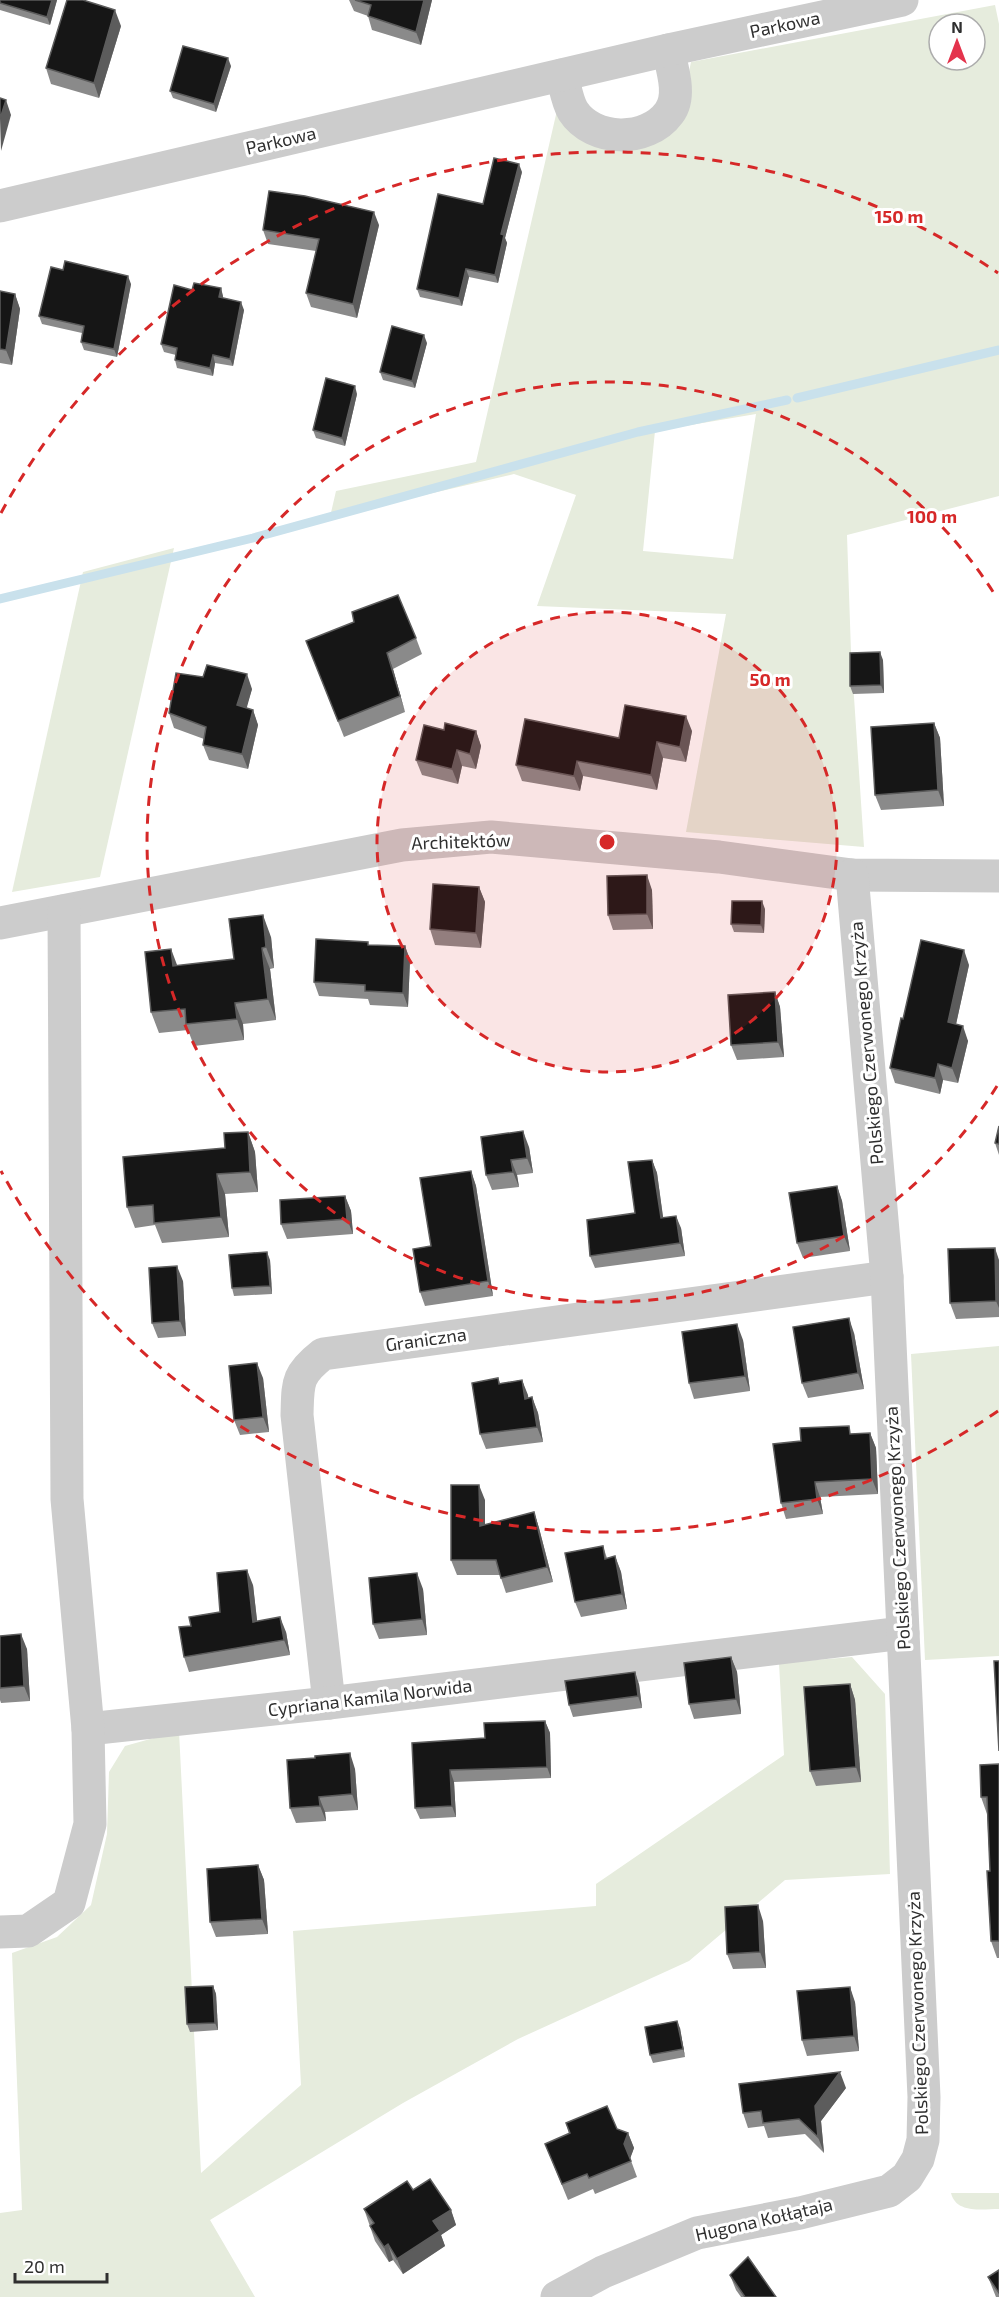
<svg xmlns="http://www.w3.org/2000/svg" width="999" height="2297" font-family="'Exo 2',sans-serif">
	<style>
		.green { fill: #e6ecdd; fill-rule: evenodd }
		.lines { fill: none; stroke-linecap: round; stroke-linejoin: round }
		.stream { stroke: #c9e1ec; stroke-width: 9 }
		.minor { stroke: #ccc; stroke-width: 33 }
		.wall { fill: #8a8a8a }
		.shaded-wall { fill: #5c5c5c }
		.building { fill: #161616; stroke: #5c5c5c; stroke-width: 1.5 }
		.ring { fill: none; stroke: #d62828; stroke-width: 3; stroke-dasharray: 10 8 }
		.labels { text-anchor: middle; stroke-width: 6; stroke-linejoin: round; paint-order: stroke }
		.street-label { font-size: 18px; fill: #2f2f2f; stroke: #fff }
		.centre { fill: #d62828; stroke: #fff; stroke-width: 3 }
		.ring-label { font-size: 18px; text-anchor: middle; font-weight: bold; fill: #d62828; stroke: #fff; stroke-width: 6; stroke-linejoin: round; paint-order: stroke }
	</style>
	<rect width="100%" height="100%" fill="#fff"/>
	<!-- green -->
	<g class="green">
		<path d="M995,5L999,24V496L847,535L851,652L864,847L686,832L726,614L537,606L576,495L514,474L330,517L336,491L476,462L558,106L595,142L680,116L691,62ZM939,24H975V60H939ZM756,414L733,559L643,551L655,431Z"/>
		<path d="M174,548L100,877L12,892L83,572Z"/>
		<path d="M999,1346V1656L925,1660L911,1354Z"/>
		<path d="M852,1657L885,1694L890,1874L785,1880L689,1961L518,2039L403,2103L210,2220L255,2297H0V2213L22,2210L12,1953L57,1937L91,1905L107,1834L109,1772L125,1746L179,1731L201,2173L301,2085L293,1931L596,1906V1884L784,1755L779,1663Z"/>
		<path d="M951,2193H999V2209C983,2209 956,2214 951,2193Z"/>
	</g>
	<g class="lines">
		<!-- stream -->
		<g class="stream">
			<path d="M797,398L999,350"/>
			<path d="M0,599L253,538L638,432L787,400"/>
		</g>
		<!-- minor -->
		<g class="minor">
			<path d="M562,75C565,86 567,101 573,111C593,142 647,143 669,113C682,96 672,68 668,50"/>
			<path d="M0,206L668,50L902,0"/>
			<path d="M0,923L402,845L491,837L719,857L852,875L999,876"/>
			<path d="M329,1703L297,1415C298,1383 296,1375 323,1354L887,1277"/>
			<path d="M88,1729L329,1703L903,1633"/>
			<path d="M0,1932L28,1931L69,1903L90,1824L88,1729L67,1499L64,911"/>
			<path d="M557,2297L603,2272L697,2233L800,2213L889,2191L907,2177L918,2159L923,2140L924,2097L887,1277L852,875"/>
		</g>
	</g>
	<!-- wall -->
	<g class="wall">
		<path d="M0,0H57L50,25L0,10Z"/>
		<path d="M349,0H432L421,45L372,30L368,16L354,11Z"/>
		<path d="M121,26L99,98L51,84L46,68Z"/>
		<path d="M231,66L216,112L173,98L170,91Z"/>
		<path d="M522,172L505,238L507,243L498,283L469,277L462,306L420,297L417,289L483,204Z"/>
		<path d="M379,225L357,318L311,307L306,293L316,251L268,244L263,230Z"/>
		<path d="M63,270L131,284L117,357L84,350L81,342L82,333L42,324L39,316Z"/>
		<path d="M221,288L223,298L244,310L233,366L215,363L213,376L177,368L175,360L176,355L164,352L161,344L192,290Z"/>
		<path d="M0,291L15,294L20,309L12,365L0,363Z"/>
		<path d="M427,343L415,388L383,380L380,372Z"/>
		<path d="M357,394L345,446L316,438L313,430Z"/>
		<path d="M416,638L422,654L393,669L405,712L344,737L312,656Z"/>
		<path d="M883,660L884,693L853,694L850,686Z"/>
		<path d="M252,689L246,708L253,710L258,725L248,769L209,760L203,745L204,739L174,728L169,713Z"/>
		<path d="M934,723L940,738L944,806L881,810L875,795Z"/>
		<path d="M476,731L481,746L476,769L462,766L458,784L422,775L416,760Z"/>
		<path d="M692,731L686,762L663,758L657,790L583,776L580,791L522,781L516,765L619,738Z"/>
		<path d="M479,887L485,902L481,948L435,945L430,929Z"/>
		<path d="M652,890L653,929L613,930L608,915Z"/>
		<path d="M765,909L764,933L734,932L731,924Z"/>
		<path d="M271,937L274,968L270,969L276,1020L243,1024L244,1040L194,1046L188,1030L159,1033L151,1012L177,966L234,959Z"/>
		<path d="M370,945L405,946L410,960L408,1007L370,1005L368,999L319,996L314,982Z"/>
		<path d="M969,965L956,1024L968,1041L958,1083L943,1080L940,1094L895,1083L890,1068L903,1019Z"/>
		<path d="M775,992L780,1007L784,1057L737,1060L731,1045Z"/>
		<path d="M999,1126V1155L995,1143Z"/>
		<path d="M248,1132L255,1152L258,1192L225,1194L229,1237L162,1243L155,1225L135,1228L127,1207L225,1148Z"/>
		<path d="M529,1147L533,1173L517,1175L519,1187L492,1190L486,1175Z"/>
		<path d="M652,1160L657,1173L663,1218L681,1228L685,1256L595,1268L590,1256L635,1213Z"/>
		<path d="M471,1171L476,1186L493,1296L425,1306L420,1292L431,1246Z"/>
		<path d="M837,1186L842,1201L850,1251L803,1258L797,1243Z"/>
		<path d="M345,1196L351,1211L353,1234L287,1239L281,1224Z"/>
		<path d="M270,1260L272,1294L234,1296L232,1288Z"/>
		<path d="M999,1260V1317L956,1319L950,1303Z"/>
		<path d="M183,1281L186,1336L158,1338L152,1323Z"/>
		<path d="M854,1333L864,1389L808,1398L802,1383Z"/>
		<path d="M743,1340L750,1391L694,1399L689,1383Z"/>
		<path d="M263,1378L269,1432L240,1435L234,1420Z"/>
		<path d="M498,1378L500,1383L522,1380L528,1398L532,1397L538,1413L543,1442L486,1449L480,1434Z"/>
		<path d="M870,1433L876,1448L878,1494L820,1497L823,1514L786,1519L781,1503L801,1441L852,1434Z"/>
		<path d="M485,1500V1525L534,1512L539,1528L553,1582L506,1593L500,1575H457L451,1560Z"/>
		<path d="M603,1546L607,1558L615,1556L621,1572L627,1609L581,1617L575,1602Z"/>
		<path d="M253,1585L257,1621L286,1632L290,1655L189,1672L184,1657L191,1626L220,1612Z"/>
		<path d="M423,1589L427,1635L379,1639L373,1624Z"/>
		<path d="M0,1636L27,1649L30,1701L1,1703L0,1700Z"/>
		<path d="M731,1657L737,1672L741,1714L694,1719L689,1704Z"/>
		<path d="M639,1684L642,1708L573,1717L569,1705Z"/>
		<path d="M850,1684L855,1700L861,1782L816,1786L810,1771Z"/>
		<path d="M545,1721L550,1733L551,1778L454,1782L456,1817L420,1819L415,1808L412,1743L485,1738Z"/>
		<path d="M315,1758L355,1769L358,1810L325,1812L326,1821L296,1823L290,1808Z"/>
		<path d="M999,1764V1958H997L991,1941L990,1871L987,1814L981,1797Z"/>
		<path d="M258,1865L264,1880L268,1934L216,1937L210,1922Z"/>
		<path d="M763,1921L766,1968L733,1969L727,1954Z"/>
		<path d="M213,1986L216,1994L218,2030L190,2032L187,2024Z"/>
		<path d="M855,2002L859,2051L807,2056L802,2040Z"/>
		<path d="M680,2028L685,2057L653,2063L650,2055Z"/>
		<path d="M846,2088L821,2121L824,2153L805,2134L768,2138L764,2126L748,2128L743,2113Z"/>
		<path d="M566,2123L617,2129L628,2133L634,2148L630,2158L637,2177L595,2194L593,2189L568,2200L545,2144L569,2134Z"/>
		<path d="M413,2190L451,2210L456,2225L441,2235L445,2246L403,2274L393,2260L389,2262L375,2241L364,2209Z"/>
		<path d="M999,2270V2297H996L988,2277Z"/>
		<path d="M730,2275L776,2297H741L736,2290Z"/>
	</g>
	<!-- shaded-wall -->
	<g class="shaded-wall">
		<path d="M52,0H57L50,25L47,17Z"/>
		<path d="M424,0H432L421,45L416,32Z"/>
		<path d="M115,10L121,26L99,98L94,83Z"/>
		<path d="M228,58L231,66L216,112L214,104Z"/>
		<path d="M6,100L11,115L1,151L0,119Z"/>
		<path d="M519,164L522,172L505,238L507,243L498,283L495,275L501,234Z"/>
		<path d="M374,212L379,225L357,318L353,304Z"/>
		<path d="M466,269L469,277L462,306L459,298Z"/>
		<path d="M128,276L131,284L117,357L114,349Z"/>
		<path d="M221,288L223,296L222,304L219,297Z"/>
		<path d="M15,294L20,309L12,365L6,350Z"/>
		<path d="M241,302L244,310L233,366L230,359Z"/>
		<path d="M424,335L427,343L415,388L412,381Z"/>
		<path d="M213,355L215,363L213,376L210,368Z"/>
		<path d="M355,386L357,394L345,446L342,438Z"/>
		<path d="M880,652L883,660L884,693L881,685Z"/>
		<path d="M387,653L393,669L405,712L400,696Z"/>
		<path d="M247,674L252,689L243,721L237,705Z"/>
		<path d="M253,710L258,725L248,769L242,754Z"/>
		<path d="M686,716L692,731L686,762L680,747Z"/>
		<path d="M934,723L940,738L944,806L938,790Z"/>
		<path d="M476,731L481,746L476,769L470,754Z"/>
		<path d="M657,742L663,758L657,790L651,775Z"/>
		<path d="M457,750L462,766L458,784L452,769Z"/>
		<path d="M577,761L583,776L580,791L574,776Z"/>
		<path d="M647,875L652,890L653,929L647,914Z"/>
		<path d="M479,887L485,902L481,948L476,933Z"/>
		<path d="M762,901L765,909L764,933L761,925Z"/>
		<path d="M263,915L271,937L274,968L266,947Z"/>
		<path d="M405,946L410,960L408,1007L403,993Z"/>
		<path d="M262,948L270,969L276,1020L268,999Z"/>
		<path d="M171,949L179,970L173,966Z"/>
		<path d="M964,950L969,965L953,1038L948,1022Z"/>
		<path d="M775,992L780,1007L784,1057L778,1042Z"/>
		<path d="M235,1003L243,1024L244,1040L237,1019Z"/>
		<path d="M963,1026L968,1041L958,1083L952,1068Z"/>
		<path d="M938,1064L943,1080L940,1094L935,1078Z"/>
		<path d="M523,1131L529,1147L533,1173L527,1158Z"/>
		<path d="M248,1132L255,1152L258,1192L250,1172Z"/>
		<path d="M511,1160L517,1175L519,1187L513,1172Z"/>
		<path d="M652,1160L657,1173L665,1231L661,1218Z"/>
		<path d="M471,1171L476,1186L493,1296L488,1281Z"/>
		<path d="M217,1174L225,1194L229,1237L221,1217Z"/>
		<path d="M837,1186L842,1201L850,1251L844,1236Z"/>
		<path d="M345,1196L351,1211L353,1234L347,1219Z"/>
		<path d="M676,1216L681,1228L685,1256L680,1243Z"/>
		<path d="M995,1248L999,1260V1308L996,1301Z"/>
		<path d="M267,1252L270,1260L272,1294L270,1286Z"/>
		<path d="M177,1266L183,1281L186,1336L180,1321Z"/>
		<path d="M849,1318L854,1333L864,1389L858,1373Z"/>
		<path d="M737,1324L743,1340L750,1391L745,1376Z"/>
		<path d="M257,1363L263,1378L269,1432L263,1417Z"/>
		<path d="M522,1380L528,1395L530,1414L525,1399Z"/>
		<path d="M532,1397L538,1413L543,1442L537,1427Z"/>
		<path d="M870,1433L876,1448L878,1494L872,1479Z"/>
		<path d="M815,1482L820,1497L823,1514L817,1499Z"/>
		<path d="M479,1485L485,1500V1541L480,1526Z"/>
		<path d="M534,1512L539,1528L553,1582L547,1567Z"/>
		<path d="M615,1556L621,1572L627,1609L622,1594Z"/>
		<path d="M247,1570L253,1585L259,1637L253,1622Z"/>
		<path d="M417,1573L423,1589L427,1635L422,1619Z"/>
		<path d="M280,1617L286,1632L290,1655L284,1640Z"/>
		<path d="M21,1634L27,1649L30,1701L24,1686Z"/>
		<path d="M731,1657L737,1672L741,1714L736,1699Z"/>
		<path d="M635,1672L639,1684L642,1708L638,1696Z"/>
		<path d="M850,1684L855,1700L861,1782L856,1767Z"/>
		<path d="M545,1721L550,1733L551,1778L547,1767Z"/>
		<path d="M350,1753L355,1769L358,1810L352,1794Z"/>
		<path d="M450,1770L454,1782L456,1817L452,1806Z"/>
		<path d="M319,1797L325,1812L326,1821L320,1806Z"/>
		<path d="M258,1865L264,1880L268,1934L262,1919Z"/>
		<path d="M758,1905L763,1921L766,1968L760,1952Z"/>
		<path d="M213,1986L216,1994L218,2030L215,2023Z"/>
		<path d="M850,1987L855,2002L859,2051L854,2036Z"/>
		<path d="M677,2021L680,2028L685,2057L683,2049Z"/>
		<path d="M840,2072L846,2088L821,2121L824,2153L818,2137L815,2106Z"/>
		<path d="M628,2133L634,2148L630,2159L624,2144Z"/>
		<path d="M451,2210L456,2225L441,2235L445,2246L403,2274L397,2259L433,2221Z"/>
		<path d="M388,2244L393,2260L389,2262L384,2247Z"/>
	</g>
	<!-- building -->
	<g class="building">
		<path d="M0,0H52L47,17L0,3Z"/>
		<path d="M67,0H83L115,10L94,83L46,68Z"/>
		<path d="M355,0H424L416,32L368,16L371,5Z"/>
		<path d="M183,46L228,58L214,104L170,91Z"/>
		<path d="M0,98L6,100L0,119Z"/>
		<path d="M494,158L519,164L501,234L504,235L495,275L466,269L459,298L417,289L438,194L483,204Z"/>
		<path d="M269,191L305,196L374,212L353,304L306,293L319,239L263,230Z"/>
		<path d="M65,261L128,276L114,349L81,342L84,326L39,316L51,267L63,270Z"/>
		<path d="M194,283L221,288L219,297L241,302L230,359L213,355L210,368L175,360L177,348L161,344L174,285L192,290Z"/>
		<path d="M0,291L15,294L6,350L0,349Z"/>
		<path d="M392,326L424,335L412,381L380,372Z"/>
		<path d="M326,378L355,386L342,438L313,430Z"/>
		<path d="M398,595L416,638L387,653L400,696L338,721L306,641L354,622L352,612Z"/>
		<path d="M880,652L881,685L850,686V653Z"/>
		<path d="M207,665L247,674L237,705L253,710L242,754L203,745L206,727L169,713L176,673L203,677Z"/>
		<path d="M625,705L686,716L680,747L657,742L651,775L577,761L574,776L516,765L525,719L619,738Z"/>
		<path d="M445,723L476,731L470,754L457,750L452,769L416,760L424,725L444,730Z"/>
		<path d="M934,723L938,790L875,795L871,727Z"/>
		<path d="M647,875V914L608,915L607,876Z"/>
		<path d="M433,884L479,887L476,933L430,929Z"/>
		<path d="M732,901H762L761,925L731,924Z"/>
		<path d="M263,915L266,947L262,948L268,999L235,1003L237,1019L186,1024L185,1009L151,1012L145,952L171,949L173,966L234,959L229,919Z"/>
		<path d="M316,939L368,942V945L405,946L403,993L365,991V985L314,982Z"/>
		<path d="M921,940L964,950L948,1022L963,1026L952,1068L938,1064L935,1078L890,1068L901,1018L903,1019Z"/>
		<path d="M775,992L778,1042L731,1045L728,995Z"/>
		<path d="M999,1126V1144L995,1143Z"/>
		<path d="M523,1131L527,1158L511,1160L513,1172L486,1175L481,1137Z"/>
		<path d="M248,1132L250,1172L217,1174L221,1217L154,1223L153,1205L127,1207L123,1157L225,1148L224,1133Z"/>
		<path d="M652,1160L661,1218L676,1216L680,1243L590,1256L587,1220L635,1213L628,1162Z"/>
		<path d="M471,1171L488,1281L420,1292L413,1249L431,1246L420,1178Z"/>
		<path d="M837,1186L844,1236L797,1243L789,1193Z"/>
		<path d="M345,1196L347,1219L281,1224L280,1200Z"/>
		<path d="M995,1248L996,1301L950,1303L948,1249Z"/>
		<path d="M267,1252L270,1286L232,1288L229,1255Z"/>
		<path d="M177,1266L180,1321L152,1323L149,1268Z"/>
		<path d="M849,1318L858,1373L802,1383L793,1327Z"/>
		<path d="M737,1324L745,1376L689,1383L682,1332Z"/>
		<path d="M257,1363L263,1417L234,1420L229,1366Z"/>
		<path d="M498,1378L499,1384L522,1380L525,1399L532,1397L537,1427L480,1434L472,1383Z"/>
		<path d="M849,1426L850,1434L870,1433L872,1479L815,1482L817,1499L781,1503L773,1444L801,1441L800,1428Z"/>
		<path d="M451,1485H479L480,1526L534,1512L547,1567L501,1578L496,1560H451Z"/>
		<path d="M603,1546L605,1559L615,1556L622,1594L575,1602L565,1553Z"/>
		<path d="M247,1570L253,1622L280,1617L284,1640L184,1657L179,1627L191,1626L189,1617L220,1612L217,1573Z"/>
		<path d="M417,1573L422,1619L373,1624L369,1578Z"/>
		<path d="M21,1634L24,1686L0,1688V1636Z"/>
		<path d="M731,1657L736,1699L689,1704L684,1663Z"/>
		<path d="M994,1661H999V1751Z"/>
		<path d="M635,1672L638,1696L569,1705L565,1681Z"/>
		<path d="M850,1684L856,1767L810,1771L804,1687Z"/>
		<path d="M545,1721L547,1767L450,1770L452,1806L415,1808L412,1743L485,1738L484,1723Z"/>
		<path d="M350,1753L352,1794L319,1797L320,1806L290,1808L287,1760L315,1758V1756Z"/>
		<path d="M999,1764V1941H991L987,1871H990L987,1797H981L980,1765Z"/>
		<path d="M258,1865L262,1919L210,1922L207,1869Z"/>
		<path d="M758,1905L760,1952L727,1954L725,1907Z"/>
		<path d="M213,1986L215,2023L187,2024L185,1987Z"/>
		<path d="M850,1987L854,2036L802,2040L797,1991Z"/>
		<path d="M677,2021L683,2049L650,2055L645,2027Z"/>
		<path d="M840,2072L815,2106L818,2137L799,2119L763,2123L761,2111L743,2113L739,2084Z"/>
		<path d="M607,2106L617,2129L628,2133L624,2144L631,2161L589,2178L587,2174L562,2184L545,2144L570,2133L566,2123Z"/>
		<path d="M430,2179L451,2210L433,2221L440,2231L397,2259L388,2244L384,2247L370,2226L374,2223L364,2209L407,2181L413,2190Z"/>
		<path d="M748,2257L776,2297H745L730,2275Z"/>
		<path d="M999,2270V2293L988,2277Z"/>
	</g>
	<!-- distance rings -->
	<circle cx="607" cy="842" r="230" fill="#d62828" fill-opacity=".12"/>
	<g class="ring">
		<circle cx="607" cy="842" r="230"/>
		<path d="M997 1086A460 460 0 1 1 997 598"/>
		<path d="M998 1411A690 690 0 0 1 1 1171M1 513A690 690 0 0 1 998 273"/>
	</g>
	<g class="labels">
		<!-- street labels -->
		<g class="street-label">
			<text transform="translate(785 25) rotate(-12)" y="6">Parkowa</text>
			<text transform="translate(281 141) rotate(-13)" y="6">Parkowa</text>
			<text transform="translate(461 842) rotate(-2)" y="6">Architektów</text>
			<text transform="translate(867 1043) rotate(-95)" y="6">Polskiego Czerwonego Krzyża</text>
			<text transform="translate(426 1340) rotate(-8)" y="6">Graniczna</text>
			<text transform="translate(898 1528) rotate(-93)" y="6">Polskiego Czerwonego Krzyża</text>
			<text transform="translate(370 1698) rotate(-7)" y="6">Cypriana Kamila Norwida</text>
			<text transform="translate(918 2013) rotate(-92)" y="6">Polskiego Czerwonego Krzyża</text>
			<text transform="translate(764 2220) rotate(-13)" y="6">Hugona Kołłątaja</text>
		</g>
	</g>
	<circle cx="607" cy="842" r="9" class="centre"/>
	<g class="ring-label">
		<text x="899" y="223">150 m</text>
		<text x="932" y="523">100 m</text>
		<text x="770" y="686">50 m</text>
	</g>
	<!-- north arrow -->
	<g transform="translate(957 42)"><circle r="28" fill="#ffffff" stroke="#acacac" stroke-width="1.5"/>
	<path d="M0-4.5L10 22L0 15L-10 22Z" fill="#e4334c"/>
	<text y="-9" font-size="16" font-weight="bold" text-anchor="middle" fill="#2f2f2f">N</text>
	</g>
	<!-- scale -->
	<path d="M15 2273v9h92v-9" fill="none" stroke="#2f2f2f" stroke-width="3"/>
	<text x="24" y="2273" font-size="18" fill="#2f2f2f" stroke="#ffffff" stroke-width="4.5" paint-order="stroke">20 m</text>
</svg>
